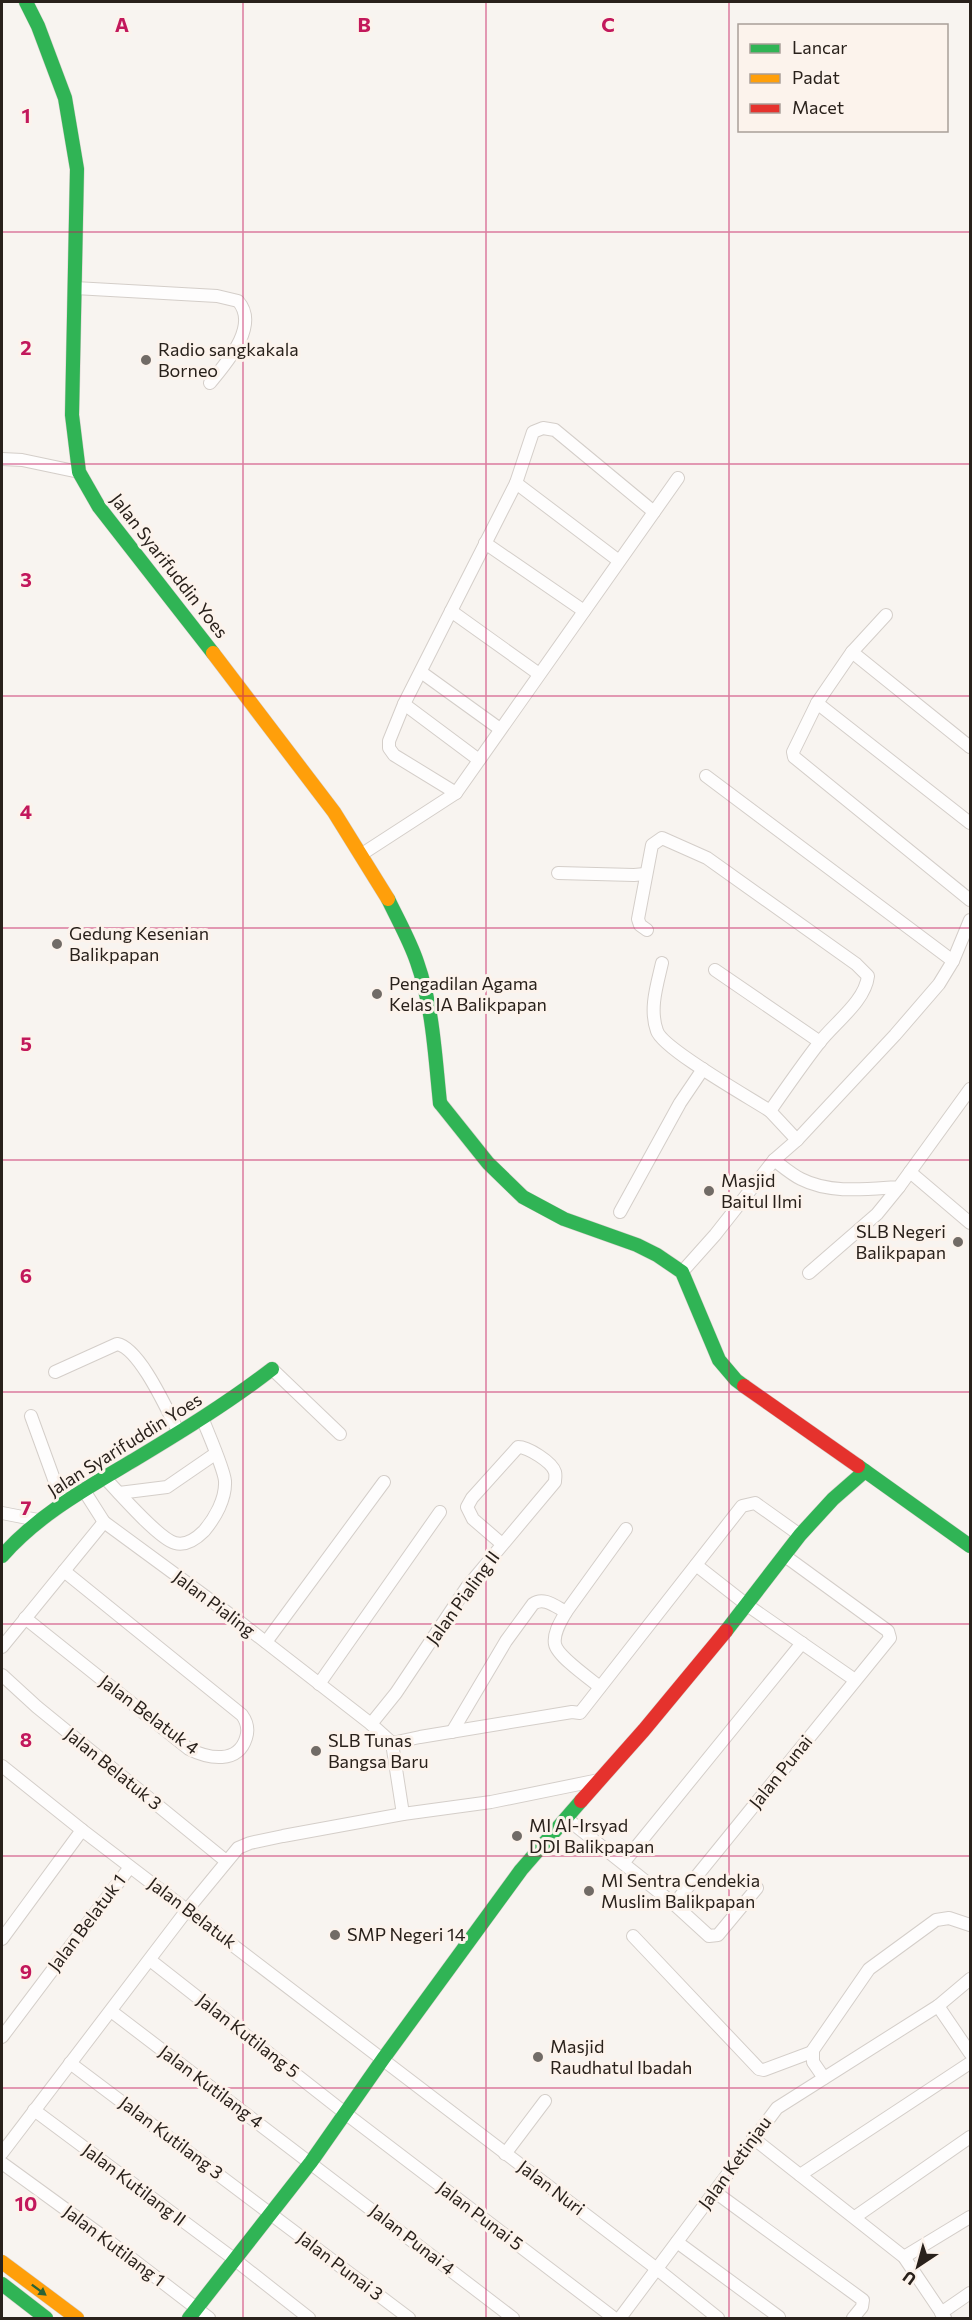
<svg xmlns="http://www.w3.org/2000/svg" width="972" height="2320" font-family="Commissioner,sans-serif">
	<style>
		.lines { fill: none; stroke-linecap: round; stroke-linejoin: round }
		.street-casing { stroke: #d4cec9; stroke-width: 14 }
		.fast-casing { stroke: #d4cec9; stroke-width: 15 }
		.slow-casing { stroke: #d4cec9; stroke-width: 15 }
		.jam-casing { stroke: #d4cec9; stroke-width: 15 }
		.street { stroke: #fefdfd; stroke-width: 12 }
		.fast { stroke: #30b455; stroke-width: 14 }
		.slow { stroke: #ff9f0a; stroke-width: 14 }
		.jam { stroke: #e5322d; stroke-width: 14 }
		.oneway { fill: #2c6335 }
		.grid { fill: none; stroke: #c2185b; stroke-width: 1.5; stroke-opacity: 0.55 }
		.poi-dot { fill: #716b66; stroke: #fcf3ec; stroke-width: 2 }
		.labels { text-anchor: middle; stroke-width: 6; stroke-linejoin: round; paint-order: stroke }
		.poi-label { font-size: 18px; fill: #29211b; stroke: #fcf3ec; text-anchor: start }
		.street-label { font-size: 18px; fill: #29211b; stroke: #fcf3ec }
		.grid-label { font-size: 20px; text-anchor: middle; font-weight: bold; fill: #c2185b; stroke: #fcf3ec; stroke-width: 6; stroke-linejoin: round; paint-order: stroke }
	</style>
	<rect width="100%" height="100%" fill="#f8f4f0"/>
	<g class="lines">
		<!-- street casing -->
		<g class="street-casing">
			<g id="street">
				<path d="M75,288L217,296L238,301C260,326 226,363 210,383"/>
				<path d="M2,459L22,460L79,472"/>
				<path d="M516,483L533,432L543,428L555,430L654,512"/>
				<path d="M485,543L584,611"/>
				<path d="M451,611L516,483L619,561"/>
				<path d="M886,615L852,652L970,747"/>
				<path d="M852,652L817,703L793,752L794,757L970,900"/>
				<path d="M421,672L500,729"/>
				<path d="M817,703L970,823"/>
				<path d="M404,704L479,760"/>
				<path d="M706,776L953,961"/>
				<path d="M456,793L394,755L389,748V741L404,704L451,611L539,674"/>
				<path d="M362,854L456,793L678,478"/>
				<path d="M558,873L634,875L645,874"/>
				<path d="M647,930L640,925L638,919L652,845L662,838L707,858L856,964L868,976C865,1002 834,1023 819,1043C802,1065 786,1088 770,1111C750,1098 663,1049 657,1031C649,1009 657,985 662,963"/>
				<path d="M715,970L820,1042"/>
				<path d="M770,1111L797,1140"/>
				<path d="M774,1160C782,1166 791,1174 801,1179C830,1194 867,1189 899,1187L970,1089"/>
				<path d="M910,1172L970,1223"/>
				<path d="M620,1212L680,1103L703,1069"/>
				<path d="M682,1272L715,1235L774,1160L797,1140L895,1035L939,984L953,961L970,920"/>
				<path d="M809,1273L877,1214L899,1187"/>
				<path d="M272,1369L340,1434"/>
				<path d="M55,1372L117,1344C140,1348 168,1412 179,1433"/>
				<path d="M31,1416L63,1504"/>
				<path d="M104,1477C117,1491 159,1539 175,1543C186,1546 197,1538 204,1531C215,1518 226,1499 225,1481C224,1469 208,1433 203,1420"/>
				<path d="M83,1489L104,1522"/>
				<path d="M119,1493L167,1487L215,1454"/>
				<path d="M2,1513L38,1520"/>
				<path d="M696,1565L747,1605L855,1680"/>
				<path d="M25,1618L189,1749C209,1759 238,1764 246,1738C249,1729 247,1722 242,1715L64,1571"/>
				<path d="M266,1642L384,1482"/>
				<path d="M2,1647L104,1522L236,1619L371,1724L392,1743L403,1814"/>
				<path d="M2,1675L37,1707L226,1861"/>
				<path d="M319,1684L440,1512"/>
				<path d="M600,1687C590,1679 557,1656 555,1644C553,1633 561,1621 566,1612L626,1529"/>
				<path d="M371,1724L396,1693L467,1587L555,1482C555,1478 556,1476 555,1472C552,1462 528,1447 518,1447L472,1498L467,1507L473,1519L502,1544"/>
				<path d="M452,1732L506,1641L533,1604C544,1596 556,1607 566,1612"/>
				<path d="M392,1743L420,1737L572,1712L580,1713L742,1506L755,1503L800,1535"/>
				<path d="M2,1766L82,1830L657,2269L718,2318"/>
				<path d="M566,1818L674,1904L890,1638L888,1631L785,1556"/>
				<path d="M624,1862L802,1643"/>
				<path d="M674,1904L709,1936L718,1935L757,1888"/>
				<path d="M633,1936L759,2069L764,2070L812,2052"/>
				<path d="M2,1939L82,1830"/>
				<path d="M150,1960L345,2113L614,2318"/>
				<path d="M938,2006L970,2053"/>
				<path d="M111,2011L513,2318"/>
				<path d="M2,2037L130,1867"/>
				<path d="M70,2063L409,2318"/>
				<path d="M824,2078L813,2062V2050L869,1969L936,1920L949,1918L970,1925"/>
				<path d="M34,2110L234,2259L309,2318"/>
				<path d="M753,2138L904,2257L945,2318"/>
				<path d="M2,2153L187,1910L238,1848L250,1843L283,1836L403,1814L491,1802L599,1780"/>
				<path d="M505,2154L545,2101"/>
				<path d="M2,2163L101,2235L209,2318"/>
				<path d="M800,2175L970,2063"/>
				<path d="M715,2192L863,2300L862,2307L853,2318"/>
				<path d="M855,2217L970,2137"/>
				<path d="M677,2242L779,2317"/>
				<path d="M904,2257L970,2217"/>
				<path d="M941,2313L970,2293"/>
				<path d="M620,2318L777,2108L938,2006L970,1979"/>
			</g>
		</g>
		<!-- fast casing -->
		<g class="fast-casing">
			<g id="fast">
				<path d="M26,2L38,26L65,98L77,169L72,415L79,472L99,507L213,653"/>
				<path d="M388,899C398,920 410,941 417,962C433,1007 435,1056 440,1103"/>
				<path d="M440,1103L488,1163L523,1197L564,1219L637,1245L657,1255L682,1272L719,1360L736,1380L744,1386"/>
				<path d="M858,1466L970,1546"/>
				<path d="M2,1556C39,1514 87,1488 134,1460C182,1431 228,1403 272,1369"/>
				<path d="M726,1631L800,1535L833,1499L865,1471"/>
				<path d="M2,2284L46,2318"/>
				<path d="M189,2318L311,2162L383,2059L521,1870L581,1801"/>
			</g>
		</g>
		<!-- slow casing -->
		<g class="slow-casing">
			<g id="slow">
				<path d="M213,653L334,812L388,899"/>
				<path d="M2,2262L77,2318"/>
			</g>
		</g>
		<!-- jam casing -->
		<g class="jam-casing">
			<g id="jam">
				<path d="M744,1386L858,1466"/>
				<path d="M581,1801L644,1730L726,1631"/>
			</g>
		</g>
		<!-- street -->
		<use href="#street" class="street"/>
		<!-- fast -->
		<use href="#fast" class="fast"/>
		<!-- slow -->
		<use href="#slow" class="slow"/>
		<!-- jam -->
		<use href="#jam" class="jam"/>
	</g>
	<!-- one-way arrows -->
	<defs><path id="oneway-solid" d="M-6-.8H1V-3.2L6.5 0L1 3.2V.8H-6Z" transform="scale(1.5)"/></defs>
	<use class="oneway" href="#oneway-solid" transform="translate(39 2290) rotate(37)"/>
	<!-- grid -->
	<path class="grid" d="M243,2V2318M486,2V2318M729,2V2318M2,232H970M2,464H970M2,696H970M2,928H970M2,1160H970M2,1392H970M2,1624H970M2,1856H970M2,2088H970"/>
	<!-- markers -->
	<g class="poi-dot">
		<circle cx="146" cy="360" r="6"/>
		<circle cx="57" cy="944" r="6"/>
		<circle cx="377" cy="994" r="6"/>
		<circle cx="709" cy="1191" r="6"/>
		<circle cx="958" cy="1242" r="6"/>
		<circle cx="316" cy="1751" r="6"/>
		<circle cx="517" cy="1836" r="6"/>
		<circle cx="589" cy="1891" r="6"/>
		<circle cx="335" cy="1935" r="6"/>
		<circle cx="538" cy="2057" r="6"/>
	</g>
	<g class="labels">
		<!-- poi labels -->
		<g class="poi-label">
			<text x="158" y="356">Radio sangkakala<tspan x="158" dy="21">Borneo</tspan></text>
			<text x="69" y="940">Gedung Kesenian<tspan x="69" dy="21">Balikpapan</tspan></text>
			<text x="389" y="990">Pengadilan Agama<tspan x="389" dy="21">Kelas IA Balikpapan</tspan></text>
			<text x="721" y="1187">Masjid<tspan x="721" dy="21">Baitul Ilmi</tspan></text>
			<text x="946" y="1238" text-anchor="end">SLB Negeri<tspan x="946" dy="21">Balikpapan</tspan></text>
			<text x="328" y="1747">SLB Tunas<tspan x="328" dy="21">Bangsa Baru</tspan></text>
			<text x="529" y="1832">MI Al-Irsyad<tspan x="529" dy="21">DDI Balikpapan</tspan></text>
			<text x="601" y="1887">MI Sentra Cendekia<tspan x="601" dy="21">Muslim Balikpapan</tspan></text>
			<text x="347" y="1941">SMP Negeri 14</text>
			<text x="550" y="2053">Masjid<tspan x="550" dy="21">Raudhatul Ibadah</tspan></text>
		</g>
		<!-- street labels -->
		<g class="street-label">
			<text transform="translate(169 566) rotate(52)" y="6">Jalan Syarifuddin Yoes</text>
			<text transform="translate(125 1445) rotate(-32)" y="6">Jalan Syarifuddin Yoes</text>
			<text transform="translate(463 1598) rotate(-54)" y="6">Jalan Pialing II</text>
			<text transform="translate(214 1604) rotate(37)" y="6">Jalan Pialing</text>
			<text transform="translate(149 1715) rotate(37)" y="6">Jalan Belatuk 4</text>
			<text transform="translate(113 1769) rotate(39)" y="6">Jalan Belatuk 3</text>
			<text transform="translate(781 1772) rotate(-51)" y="6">Jalan Punai</text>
			<text transform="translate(192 1913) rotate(37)" y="6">Jalan Belatuk</text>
			<text transform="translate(87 1923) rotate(-53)" y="6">Jalan Belatuk 1</text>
			<text transform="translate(248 2036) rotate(38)" y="6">Jalan Kutilang 5</text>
			<text transform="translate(211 2087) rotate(37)" y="6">Jalan Kutilang 4</text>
			<text transform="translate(171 2138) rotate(37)" y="6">Jalan Kutilang 3</text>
			<text transform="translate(735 2163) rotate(-54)" y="6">Jalan Ketinjau</text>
			<text transform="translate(134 2185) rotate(37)" y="6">Jalan Kutilang II</text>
			<text transform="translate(551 2188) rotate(37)" y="6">Jalan Nuri</text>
			<text transform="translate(480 2216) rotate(37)" y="6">Jalan Punai 5</text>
			<text transform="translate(412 2240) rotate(38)" y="6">Jalan Punai 4</text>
			<text transform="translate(114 2246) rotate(37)" y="6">Jalan Kutilang 1</text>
			<text transform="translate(340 2266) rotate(37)" y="6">Jalan Punai 3</text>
		</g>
	</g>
	<g class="grid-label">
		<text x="122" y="32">A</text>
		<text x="364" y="32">B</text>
		<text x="608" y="32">C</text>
		<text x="26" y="123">1</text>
		<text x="26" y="355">2</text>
		<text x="26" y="587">3</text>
		<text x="26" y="819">4</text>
		<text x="26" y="1051">5</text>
		<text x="26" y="1283">6</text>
		<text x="26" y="1515">7</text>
		<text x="26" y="1747">8</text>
		<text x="26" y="1979">9</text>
		<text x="26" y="2211">10</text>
	</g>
	<!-- border -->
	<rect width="972" height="2320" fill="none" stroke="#29211b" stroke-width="6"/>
	<!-- legend -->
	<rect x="738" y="24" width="210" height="108" fill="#fcf3ec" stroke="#a89f98" stroke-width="1.5"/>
	<rect x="750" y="44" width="30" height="9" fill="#30b455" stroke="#a89f98" stroke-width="1.5"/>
	<text x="792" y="54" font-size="18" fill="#29211b">Lancar</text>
	<rect x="750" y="74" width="30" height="9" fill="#ff9f0a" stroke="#a89f98" stroke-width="1.5"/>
	<text x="792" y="84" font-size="18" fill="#29211b">Padat</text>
	<rect x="750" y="104" width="30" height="9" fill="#e5322d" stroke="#a89f98" stroke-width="1.5"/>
	<text x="792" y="114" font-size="18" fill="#29211b">Macet</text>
	<!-- north arrow -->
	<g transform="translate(918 2266) rotate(216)" stroke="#fcf3ec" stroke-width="4.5" paint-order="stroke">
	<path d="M0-4.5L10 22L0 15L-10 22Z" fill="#29211b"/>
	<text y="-9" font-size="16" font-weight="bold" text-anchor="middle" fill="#29211b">U</text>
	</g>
</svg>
